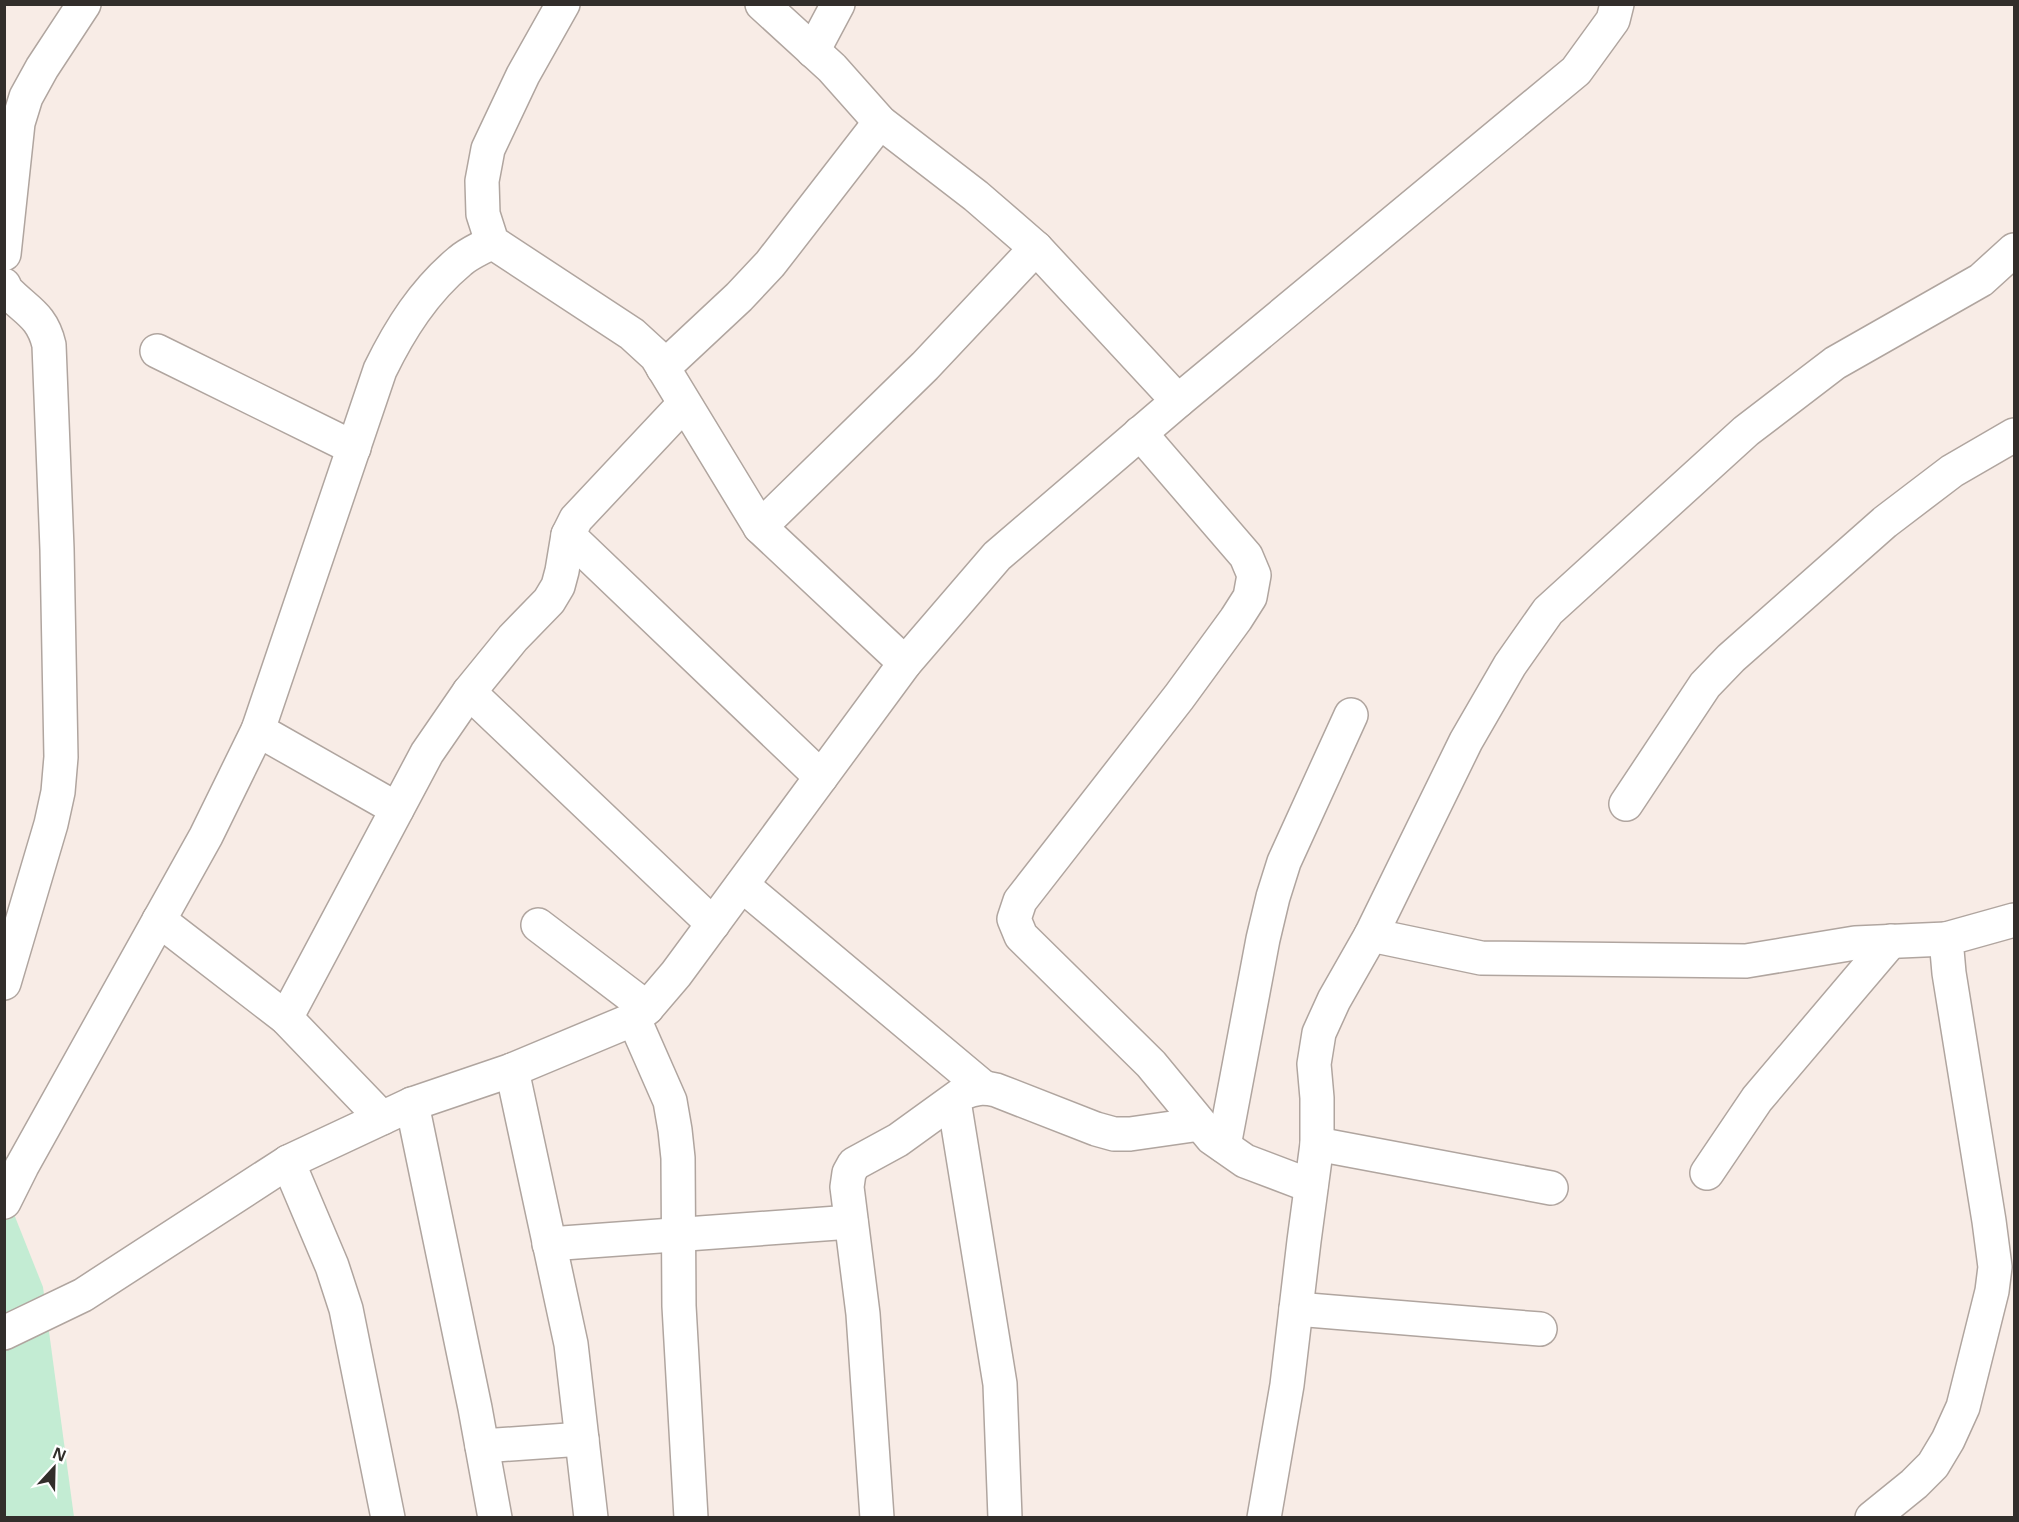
<svg xmlns="http://www.w3.org/2000/svg" width="2019" height="1522" font-family="'Noto Sans',sans-serif">
	<style>
		.green { fill: #c3ecd3 }
		.lines { fill: none; stroke-linecap: round; stroke-linejoin: round }
		.minor-casing { stroke: #b0a59f; stroke-width: 36 }
		.minor { stroke: #fff; stroke-width: 33 }
	</style>
	<rect width="100%" height="100%" fill="#f8ece6"/>
	<!-- green -->
	<path class="green" d="M4,1189L43,1287L74,1517H5Z"/>
	<g class="lines">
		<!-- minor casing -->
		<g class="minor-casing">
			<g id="minor">
				<path d="M563,4L523,75L488,149L482,181L483,214L492,242L632,334L656,356L760,527L905,663"/>
				<path d="M762,4L832,68L880,122L976,196L1036,248L1178,401"/>
				<path d="M813,51L838,4"/>
				<path d="M4,254L18,123L26,97L42,68L84,4"/>
				<path d="M4,285L6,290C26,311 42,315 49,345L57,549L61,757L58,792L51,824L4,983"/>
				<path d="M157,351L354,448"/>
				<path d="M663,368L739,297L770,264L880,122"/>
				<path d="M1140,433L1246,556L1254,575L1250,597L1236,619L1179,697L1020,901L1014,919L1021,936L1151,1064L1212,1138L1245,1161L1311,1186"/>
				<path d="M760,527L925,366L1036,248"/>
				<path d="M568,535L821,777"/>
				<path d="M469,692L713,924"/>
				<path d="M258,730L397,809"/>
				<path d="M1626,804L1705,685L1731,658L1885,522L1952,471L2014,435"/>
				<path d="M742,885L983,1087"/>
				<path d="M159,920L286,1018L382,1118"/>
				<path d="M538,925L647,1008"/>
				<path d="M1371,935L1481,958L1746,961L1855,943L1946,939"/>
				<path d="M286,1018L427,753L469,692L513,638L549,601L558,586L562,571L568,535L576,519L684,404"/>
				<path d="M634,1019L670,1101L675,1130L678,1158L679,1306L691,1518"/>
				<path d="M512,1070L571,1344L591,1518"/>
				<path d="M954,1101L1000,1384L1005,1518"/>
				<path d="M412,1104L475,1408L495,1518"/>
				<path d="M1317,1144L1551,1188"/>
				<path d="M1224,1146L1263,939L1273,897L1284,862L1351,715"/>
				<path d="M288,1162L332,1266L346,1309L388,1518"/>
				<path d="M1707,1173L1757,1099L1891,941"/>
				<path d="M4,1202L22,1166L206,836L258,730L380,370C400,329 424,291 460,261C469,253 482,248 492,242"/>
				<path d="M549,1244L851,1222"/>
				<path d="M1296,1309L1540,1329"/>
				<path d="M4,1333L83,1295L288,1162L412,1104L512,1070L634,1019L647,1008L676,974L905,663L997,556L1178,401L1576,71L1613,20L1617,4"/>
				<path d="M482,1446L582,1439"/>
				<path d="M877,1518L863,1314L847,1187L849,1173L854,1164L898,1140L963,1093C975,1088 983,1087 996,1090L1096,1129L1114,1134H1130L1200,1124"/>
				<path d="M1264,1518L1287,1385L1304,1241L1317,1144V1098L1314,1064L1319,1033L1334,1000L1371,935L1466,741L1510,665L1548,611L1746,431L1835,363L1981,280L2014,250"/>
				<path d="M1872,1518L1914,1484L1933,1465L1948,1440L1963,1407L1992,1291L1995,1267L1989,1221L1949,973L1946,939L2014,920"/>
			</g>
		</g>
		<!-- minor -->
		<use href="#minor" class="minor"/>
	</g>
	<!-- border -->
	<rect width="2019" height="1522" fill="none" stroke="#322e2b" stroke-width="12"/>
	<!-- north arrow -->
	<g transform="translate(54 1468) rotate(22)" stroke="#ffffff" stroke-width="4.5" paint-order="stroke">
	<path d="M0-4.5L10 22L0 15L-10 22Z" fill="#322e2b"/>
	<text y="-9" font-size="16" font-weight="bold" text-anchor="middle" fill="#322e2b">N</text>
	</g>
</svg>
